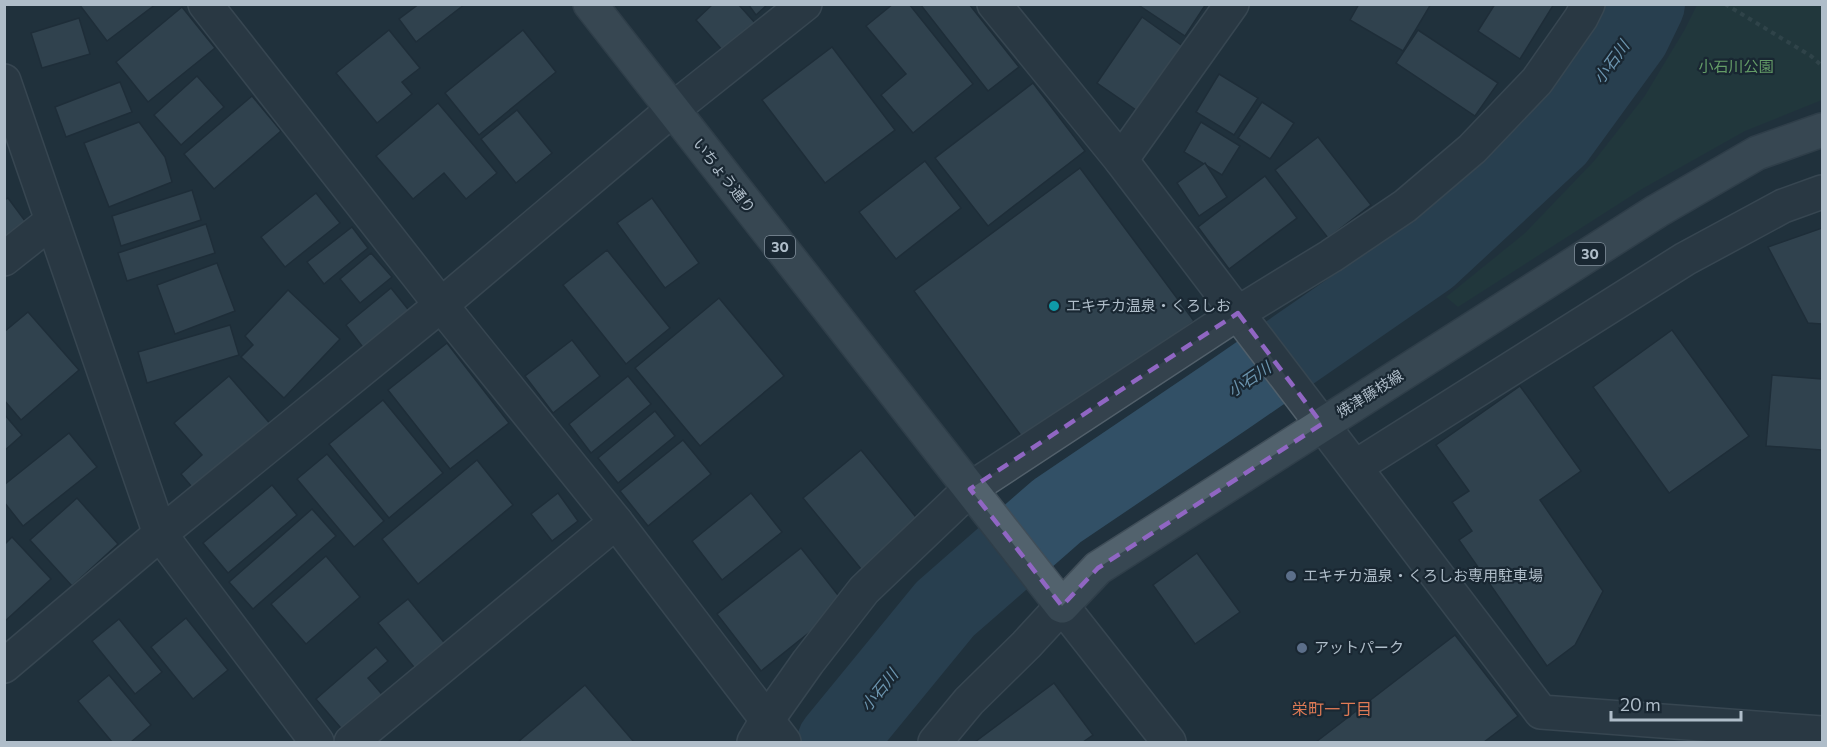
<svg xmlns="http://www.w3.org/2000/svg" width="1827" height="747" font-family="Commissioner,'Noto Sans JP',sans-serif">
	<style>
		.green { fill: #223e3c }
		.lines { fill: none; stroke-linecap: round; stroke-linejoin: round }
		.river { stroke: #325066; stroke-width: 78 }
		.building { fill: #435764; stroke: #1b2934; stroke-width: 1.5 }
		.minor-casing { stroke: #52606b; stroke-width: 36 }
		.tertiary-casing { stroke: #52606b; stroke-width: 36 }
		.primary-casing { stroke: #404e59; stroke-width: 36 }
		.path { stroke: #405a59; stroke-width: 4; stroke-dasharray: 4.5 4.5; stroke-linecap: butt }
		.minor { stroke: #34424d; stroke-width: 33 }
		.tertiary { stroke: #34424d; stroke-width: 33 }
		.primary { stroke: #52626d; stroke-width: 33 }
		.marked { fill: none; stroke: #9066c3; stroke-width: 4.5; stroke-dasharray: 12 8; stroke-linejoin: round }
		.culture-dot { fill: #0f9aa8; stroke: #192732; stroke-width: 2 }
		.service-dot { fill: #5c6f8a; stroke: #192732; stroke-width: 2 }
		.labels { text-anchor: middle; stroke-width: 4.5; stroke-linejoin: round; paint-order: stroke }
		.shield { fill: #192732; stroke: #82909c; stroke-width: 1.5 }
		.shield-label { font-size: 14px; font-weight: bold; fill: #afbdc9 }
		.park-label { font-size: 15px; fill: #649c67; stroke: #192732 }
		.street-label { font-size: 15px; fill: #afbdc9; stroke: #192732 }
		.poi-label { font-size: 15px; fill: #afbdc9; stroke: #192732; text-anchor: start }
		.water-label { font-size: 16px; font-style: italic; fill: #6c95af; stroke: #192732 }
		.neighbourhood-label { font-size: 16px; fill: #de7a55; stroke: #192732 }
	</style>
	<rect width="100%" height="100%" fill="#20313d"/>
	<!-- green -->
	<path class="green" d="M1697,5H1822V100L1745,131L1642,189L1458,307L1446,297L1525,233L1594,161L1644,97L1685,29Z"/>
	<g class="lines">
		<!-- river -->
		<path class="river" d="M836,742L945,609L1057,511L1227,396L1428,257L1556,138L1631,35L1646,4"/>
	</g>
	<!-- building -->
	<g class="building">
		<path d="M79,4H156L107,41Z"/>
		<path d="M419,4H465L416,42L399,19Z"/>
		<path d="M713,4H738L756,24L724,52L696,20Z"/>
		<path d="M748,4H768L756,15Z"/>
		<path d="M893,4H909L973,84L913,133L881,95L906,74L866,26Z"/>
		<path d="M920,4H969L1019,67L988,91Z"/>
		<path d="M1137,4H1206L1185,36Z"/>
		<path d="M1359,4H1431L1403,51L1350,20Z"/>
		<path d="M1495,4H1554L1520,59L1478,31Z"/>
		<path d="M182,7L215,48L148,102L116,62Z"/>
		<path d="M1142,17L1184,47L1139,112L1097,83Z"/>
		<path d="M79,18L90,54L42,68L31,33Z"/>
		<path d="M389,30L420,68L402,82L412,94L377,123L336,73Z"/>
		<path d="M523,30L556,72L479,135L445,93Z"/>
		<path d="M1418,30L1498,83L1475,116L1396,63Z"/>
		<path d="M832,47L895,130L825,183L762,100Z"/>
		<path d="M1219,74L1258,98L1234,135L1196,112Z"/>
		<path d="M197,76L224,107L181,145L154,115Z"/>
		<path d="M120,82L132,112L66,137L55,107Z"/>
		<path d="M1033,83L1085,151L988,226L935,158Z"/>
		<path d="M252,96L281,131L214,189L184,154Z"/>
		<path d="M1262,102L1294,123L1270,159L1238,138Z"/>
		<path d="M438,103L497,173L466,199L444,173L413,199L376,156Z"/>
		<path d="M517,110L552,153L516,183L481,139Z"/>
		<path d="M139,122L165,157L172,182L109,207L84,143Z"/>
		<path d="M1201,122L1240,146L1222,175L1184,152Z"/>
		<path d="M1318,137L1371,205L1328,238L1275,170Z"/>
		<path d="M925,161L961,208L896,259L859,212Z"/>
		<path d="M1205,163L1227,197L1199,216L1177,183Z"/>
		<path d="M1080,168L1194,321L1028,445L914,291Z"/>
		<path d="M1265,176L1297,218L1229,269L1198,227Z"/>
		<path d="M192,190L201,220L121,246L112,216Z"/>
		<path d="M316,193L340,223L285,267L261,237Z"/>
		<path d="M8,198L31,229L4,250V200Z"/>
		<path d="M652,198L699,263L665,288L617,223Z"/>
		<path d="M206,224L215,253L127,281L118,253Z"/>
		<path d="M352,227L368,248L324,284L307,262Z"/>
		<path d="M1822,228V324L1808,323L1768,247Z"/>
		<path d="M607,250L670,328L626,364L563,285Z"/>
		<path d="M371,253L392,277L360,303L340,279Z"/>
		<path d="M217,263L235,311L175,334L157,285Z"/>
		<path d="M391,288L411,313L365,350L346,325Z"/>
		<path d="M288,290L340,339L284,398L241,357L253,345L245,336Z"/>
		<path d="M719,298L784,376L700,446L635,368Z"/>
		<path d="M28,312L79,370L21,420L4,400V332Z"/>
		<path d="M230,325L239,355L147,383L138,352Z"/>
		<path d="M1672,330L1749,436L1669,493L1593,387Z"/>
		<path d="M572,340L600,376L553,413L525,376Z"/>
		<path d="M447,343L509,423L450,469L388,390Z"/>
		<path d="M1772,375L1822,379V450L1766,446Z"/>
		<path d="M229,376L273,427L197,493L181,474L202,455L174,423Z"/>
		<path d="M628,376L651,404L591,453L569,424Z"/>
		<path d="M1520,386L1581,471L1540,500L1603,591L1575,645L1547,666L1459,540L1472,531L1452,502L1469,491L1436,445Z"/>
		<path d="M383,400L443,473L389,518L329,444Z"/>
		<path d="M655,411L675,436L618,483L598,458Z"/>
		<path d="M4,414L22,435L4,451Z"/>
		<path d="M69,433L97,467L23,526L4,502V485Z"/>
		<path d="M683,440L711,474L648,526L620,491Z"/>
		<path d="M861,450L933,538L875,586L803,498Z"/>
		<path d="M327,454L384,521L354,547L297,479Z"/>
		<path d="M477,460L513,505L418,584L382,539Z"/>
		<path d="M272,485L297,515L228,573L203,543Z"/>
		<path d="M558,493L578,521L552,541L531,514Z"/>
		<path d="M751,493L782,532L722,580L692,541Z"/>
		<path d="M77,498L118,544L72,586L30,540Z"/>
		<path d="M312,509L336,536L253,609L229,582Z"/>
		<path d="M12,537L51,579L4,622V545Z"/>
		<path d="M801,548L845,604L761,671L717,614Z"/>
		<path d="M1197,553L1240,612L1195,644L1153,585Z"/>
		<path d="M326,556L360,597L306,644L271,604Z"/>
		<path d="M408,599L448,647L418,672L378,623Z"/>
		<path d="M186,618L228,670L193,699L151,647Z"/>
		<path d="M119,619L162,672L135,694L92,641Z"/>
		<path d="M1455,635L1518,716L1484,742H1316Z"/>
		<path d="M376,647L388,661L368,678L386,699L346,734L316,699Z"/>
		<path d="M109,675L151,725L131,742H112L78,701Z"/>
		<path d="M1054,683L1093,735L1083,742H975Z"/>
		<path d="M585,685L634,742H518Z"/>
	</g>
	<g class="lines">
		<!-- minor casing -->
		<g class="minor-casing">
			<g id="minor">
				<path d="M205,4L441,305L616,522L784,742"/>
				<path d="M994,4L1121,160L1541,712L1822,733"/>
				<path d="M4,81L160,534L317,742"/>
				<path d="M1121,160L1232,4"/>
				<path d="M4,259L52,221"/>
				<path d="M1355,467L1685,259L1783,206L1822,192"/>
				<path d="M4,666L160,534L441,305L672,110L805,4"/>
				<path d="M351,742L616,522"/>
				<path d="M754,742L767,720L808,662L864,590L970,489L1238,313L1331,256L1405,206L1472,149L1537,81L1581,18L1588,4"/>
				<path d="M935,742L969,701L1026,645L1062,606"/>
			</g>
		</g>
		<!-- tertiary casing -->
		<g class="tertiary-casing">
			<path id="tertiary" d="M1062,606L1169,742"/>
		</g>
		<!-- primary casing -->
		<g class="primary-casing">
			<path id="primary" d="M590,4L1062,606L1098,568L1657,211L1757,153L1822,130"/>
		</g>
		<!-- path -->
		<path class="path" d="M1725,4L1811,56L1822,66"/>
		<!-- minor -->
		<use href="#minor" class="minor"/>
		<!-- tertiary -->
		<use href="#tertiary" class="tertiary"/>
		<!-- primary -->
		<use href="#primary" class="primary"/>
	</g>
	<!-- marked area -->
	<path d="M0 0H1827V747H0ZM1238,313L1322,424L1098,568L1062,606L970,489Z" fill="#20313d" fill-opacity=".55" fill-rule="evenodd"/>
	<path class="marked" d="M1238,313L1322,424L1098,568L1062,606L970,489Z"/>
	<!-- markers -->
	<circle class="culture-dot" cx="1054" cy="306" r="6"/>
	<g class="service-dot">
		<circle cx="1291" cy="576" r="6"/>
		<circle cx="1302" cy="648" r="6"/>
	</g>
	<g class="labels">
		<!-- shield labels -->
		<g class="shield">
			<rect x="765" y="236" width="30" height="22" rx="4.5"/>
			<rect x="1575" y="243" width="30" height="22" rx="4.5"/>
		</g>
		<g class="shield-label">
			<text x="780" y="252">30</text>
			<text x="1590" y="259">30</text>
		</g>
		<!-- park labels -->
		<g class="park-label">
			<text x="1736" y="72">小石川公園</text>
		</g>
		<!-- street labels -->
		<g class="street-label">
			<text transform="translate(724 176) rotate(52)" y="5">いちょう通り</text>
			<text transform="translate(1370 394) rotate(-32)" y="5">焼津藤枝線</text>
		</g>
		<!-- poi labels -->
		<g class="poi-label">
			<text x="1066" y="311">エキチカ温泉・くろしお</text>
			<text x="1303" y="581">エキチカ温泉・くろしお専用駐車場</text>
			<text x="1314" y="653">アットパーク</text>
		</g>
		<!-- water labels -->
		<g class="water-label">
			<text transform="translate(1611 62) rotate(-54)" y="6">小石川</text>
			<text transform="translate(1249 379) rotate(-34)" y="6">小石川</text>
			<text transform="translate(879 690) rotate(-51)" y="6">小石川</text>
		</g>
		<!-- neighbourhood labels -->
		<g class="neighbourhood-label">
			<text x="1332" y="715">栄町一丁目</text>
		</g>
	</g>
	<!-- border -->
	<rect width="1827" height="747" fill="none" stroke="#afbdc9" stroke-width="12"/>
	<!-- scale -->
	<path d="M1611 711v9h130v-9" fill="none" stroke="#afbdc9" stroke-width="3"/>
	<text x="1620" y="711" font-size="18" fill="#afbdc9" stroke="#192732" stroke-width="4.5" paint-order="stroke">20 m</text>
</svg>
